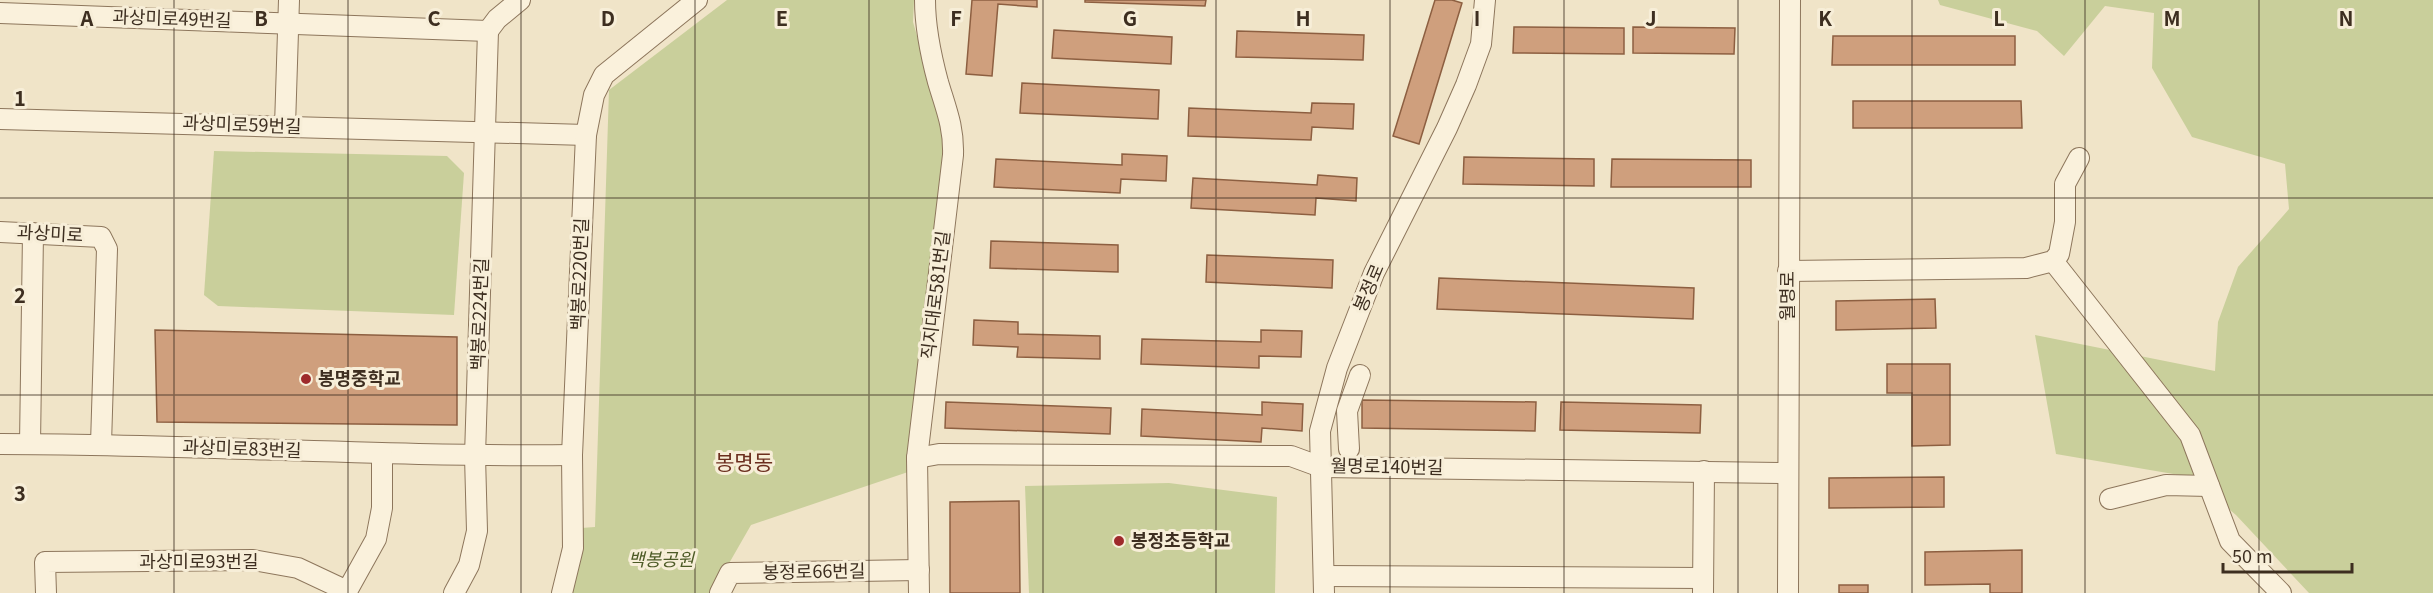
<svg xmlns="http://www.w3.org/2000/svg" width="2433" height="593" font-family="Georgia,'Noto Sans KR',serif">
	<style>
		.green { fill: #c9cf9b }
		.building { fill: #cf9f7d; stroke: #8d5f41; stroke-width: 1.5 }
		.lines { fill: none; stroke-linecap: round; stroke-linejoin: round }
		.minor-casing { stroke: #8d765c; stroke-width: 22 }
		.minor { stroke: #faf1dc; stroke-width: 20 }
		.grid { fill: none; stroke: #3d2e20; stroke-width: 1.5; stroke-opacity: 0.55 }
		.poi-dot { fill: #9e2a2b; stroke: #f7eed8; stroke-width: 2 }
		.labels { text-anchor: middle; stroke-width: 6; stroke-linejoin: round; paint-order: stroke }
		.street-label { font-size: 18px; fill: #3d2e20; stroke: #f7eed8 }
		.poi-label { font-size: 18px; font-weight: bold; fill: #3d2e20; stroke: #f7eed8; text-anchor: start }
		.park-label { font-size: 18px; font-style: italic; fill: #4d5a26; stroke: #f7eed8 }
		.quarter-label { font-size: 21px; fill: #6b2e1e; stroke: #f7eed8 }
		.grid-label { font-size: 20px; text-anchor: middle; font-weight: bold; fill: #3d2e20; stroke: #f7eed8; stroke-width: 6; stroke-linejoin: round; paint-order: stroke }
	</style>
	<rect width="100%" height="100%" fill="#f0e4c8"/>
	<!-- green -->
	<g class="green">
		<path d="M727,0H914L913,22L946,136L908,472L751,525L712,593H566L581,528L595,527L609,90Z"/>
		<path d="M1938,0H2433V593H2309L2236,515L2191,477L2056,454L2035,335L2215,371L2218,322L2238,267L2289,209L2285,164L2192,137L2152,68L2154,13L2105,6L2064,56L2037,31L1940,5Z"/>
		<path d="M214,151L447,156L464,173L454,315L218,306L204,295Z"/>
		<path d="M1169,483L1277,497L1275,593H1029L1025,486Z"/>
	</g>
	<!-- building -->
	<g class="building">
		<path d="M972,0H1037V7L998,4L992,76L966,74Z"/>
		<path d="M1085,0H1206L1205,6L1085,2Z"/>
		<path d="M1435,0H1452L1462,3L1419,144L1393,136Z"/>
		<path d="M1514,27L1624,28V54L1513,53Z"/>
		<path d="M1633,27L1735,28L1734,54L1633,53Z"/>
		<path d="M1054,30L1172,37L1171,64L1052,58Z"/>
		<path d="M1237,31L1364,35L1363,60L1236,57Z"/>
		<path d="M1833,36H2015V65H1832Z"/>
		<path d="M1022,83L1159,90L1158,119L1020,113Z"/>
		<path d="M1853,101H2021L2022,128H1853Z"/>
		<path d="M1312,103L1354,104L1353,129L1312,127L1311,140L1188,136L1189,108L1311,113Z"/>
		<path d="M1122,154L1167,156L1166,181L1121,179L1120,193L994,187L996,159L1122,165Z"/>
		<path d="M1464,157L1594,159V186L1463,184Z"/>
		<path d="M1612,159L1751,160V187H1611Z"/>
		<path d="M1318,175L1357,178L1356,201L1316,198L1315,215L1191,208L1193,178L1317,185Z"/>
		<path d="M991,241L1118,245V272L990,268Z"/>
		<path d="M1207,255L1333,260L1332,288L1206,282Z"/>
		<path d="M1439,278L1694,288L1693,319L1437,309Z"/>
		<path d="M1935,299L1936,328L1836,330V301Z"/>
		<path d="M974,320L1018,322V334L1100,336V359L1017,357L1018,347L973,345Z"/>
		<path d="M155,330L457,337V425L157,422Z"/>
		<path d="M1261,330L1302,331L1301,357L1259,356V368L1141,364L1142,339L1261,342Z"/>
		<path d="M1887,364H1950V445L1912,446V393H1887Z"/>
		<path d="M1362,400L1536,402L1535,431L1362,428Z"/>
		<path d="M946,402L1111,408L1110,434L945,428Z"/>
		<path d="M1262,402L1303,404L1302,431L1262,428L1261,442L1141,436L1142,409L1262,415Z"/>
		<path d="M1561,402L1701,405L1700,433L1560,430Z"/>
		<path d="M1944,477V507L1829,508V478Z"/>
		<path d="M1019,501L1020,593H950V502Z"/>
		<path d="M2022,550V593H1990V584L1925,585V552Z"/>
		<rect x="1839" y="585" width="29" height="8"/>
	</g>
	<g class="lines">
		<!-- minor casing -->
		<g class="minor-casing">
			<g id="minor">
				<path d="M0,13L488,31"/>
				<path d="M488,31L497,19L520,0"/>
				<path d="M0,119L586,135"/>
				<path d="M285,126L289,0"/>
				<path d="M0,232L101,237L107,249L101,444"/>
				<path d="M2053,261L2190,435L2230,541L2281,593"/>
				<path d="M1788,271L2026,268L2053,261L2059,254L2065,222V184L2079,158"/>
				<path d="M0,444C191,444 381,457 572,455"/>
				<path d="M30,444L33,233"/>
				<path d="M1349,449L1347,411L1360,375"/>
				<path d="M917,458L939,454L1291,456L1321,467L1787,473"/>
				<path d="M2110,499L2166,485L2209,486"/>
				<path d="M1324,576L1703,578"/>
				<path d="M46,593L45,562L253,560L298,568L347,591"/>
				<path d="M346,593L376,539L382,508V454"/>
				<path d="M454,593L469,565L477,531L475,456L488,31"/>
				<path d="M562,593L573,548L572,455L586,135L594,95L604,75L697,0"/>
				<path d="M720,593L730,573L919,570"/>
				<path d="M919,593L917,458L953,155C954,127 946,109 938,82C931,56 925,27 925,0"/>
				<path d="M1324,593L1320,431L1337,368L1374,273L1447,128L1466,85L1481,44L1485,0"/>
				<path d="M1703,593L1704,471"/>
				<path d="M1788,593L1790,0"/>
			</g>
		</g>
		<!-- minor -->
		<use href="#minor" class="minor"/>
	</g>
	<!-- grid -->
	<path class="grid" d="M174,0V593M348,0V593M521,0V593M695,0V593M869,0V593M1043,0V593M1216,0V593M1390,0V593M1564,0V593M1738,0V593M1912,0V593M2085,0V593M2259,0V593M0,198H2433M0,395H2433"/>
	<!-- markers -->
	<g class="poi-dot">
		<circle cx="306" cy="379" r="6"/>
		<circle cx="1119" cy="541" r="6"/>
	</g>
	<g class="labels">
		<!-- street labels -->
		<g class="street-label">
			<text transform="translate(172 19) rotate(2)" y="6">과상미로49번길</text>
			<text transform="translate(242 125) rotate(2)" y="6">과상미로59번길</text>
			<text transform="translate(50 234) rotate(3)" y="6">과상미로</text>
			<text transform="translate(580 274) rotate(-88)" y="6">백봉로220번길</text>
			<text transform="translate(1369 288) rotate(-67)" y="6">봉정로</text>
			<text transform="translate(936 295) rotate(-83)" y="6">직지대로581번길</text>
			<text transform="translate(1788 296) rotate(-90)" y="6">월명로</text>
			<text transform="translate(480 314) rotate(-88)" y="6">백봉로224번길</text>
			<text transform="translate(242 449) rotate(2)" y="6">과상미로83번길</text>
			<text transform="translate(1387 467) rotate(1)" y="6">월명로140번길</text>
			<text x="199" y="568">과상미로93번길</text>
			<text transform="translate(814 572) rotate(-1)" y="6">봉정로66번길</text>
		</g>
		<!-- poi labels -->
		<g class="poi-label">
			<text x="318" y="385">봉명중학교</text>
			<text x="1131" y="547">봉정초등학교</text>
		</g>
		<!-- park labels -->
		<g class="park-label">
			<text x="661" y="566">백봉공원</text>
		</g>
		<!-- quarter labels -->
		<g class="quarter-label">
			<text x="744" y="470">봉명동</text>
		</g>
	</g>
	<g class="grid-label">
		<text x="87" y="26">A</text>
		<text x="261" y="26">B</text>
		<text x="434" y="26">C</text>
		<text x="608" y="26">D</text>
		<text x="782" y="26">E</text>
		<text x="956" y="26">F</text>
		<text x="1130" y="26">G</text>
		<text x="1303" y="26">H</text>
		<text x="1477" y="26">I</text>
		<text x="1651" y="26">J</text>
		<text x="1825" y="26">K</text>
		<text x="1999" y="26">L</text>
		<text x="2172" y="26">M</text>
		<text x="2346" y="26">N</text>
		<text x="20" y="106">1</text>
		<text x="20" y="303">2</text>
		<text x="20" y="501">3</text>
	</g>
	<!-- scale -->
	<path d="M2223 563v9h129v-9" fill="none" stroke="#3d2e20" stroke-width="3"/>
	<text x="2232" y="563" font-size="18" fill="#3d2e20" stroke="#f7eed8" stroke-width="4.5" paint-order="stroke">50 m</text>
</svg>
